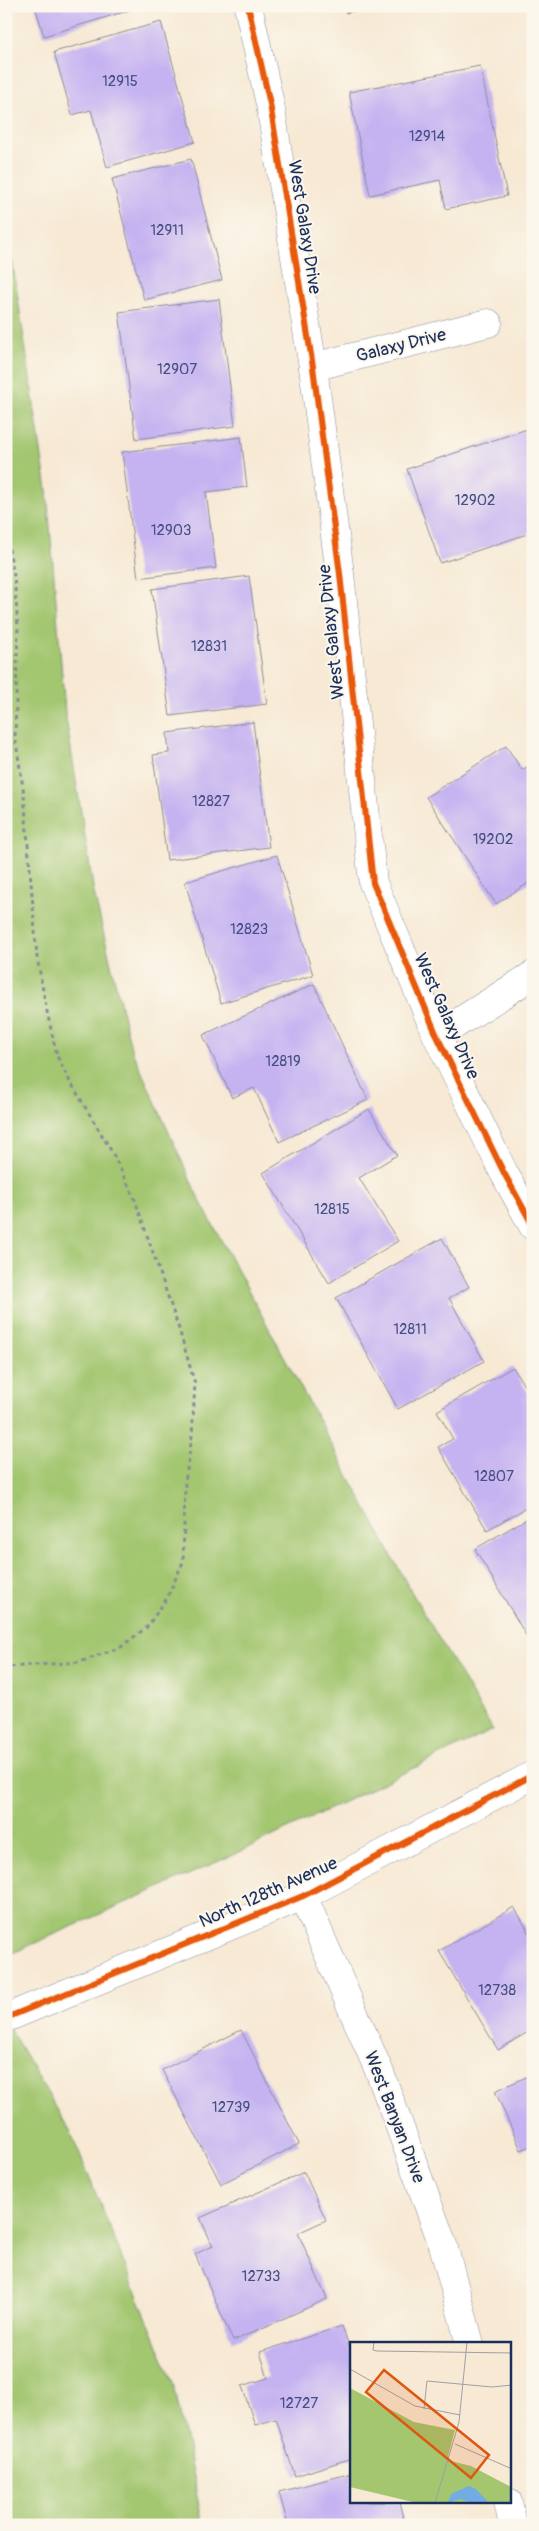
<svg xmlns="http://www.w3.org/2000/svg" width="539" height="2531" font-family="Pangolin,sans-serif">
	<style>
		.green { fill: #a3c66f; stroke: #5f7a66 }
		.building { fill: #c5b2f1 }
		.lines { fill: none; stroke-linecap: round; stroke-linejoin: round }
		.minor-casing { stroke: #898c99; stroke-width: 29 }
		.tertiary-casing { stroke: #898c99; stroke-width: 29 }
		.path { stroke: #898c99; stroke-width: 3; stroke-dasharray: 4 4; stroke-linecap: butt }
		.minor { stroke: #fff; stroke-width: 28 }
		.tertiary { stroke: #fff; stroke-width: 28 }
		.cycleway-casing { stroke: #fbf7ec; stroke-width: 9 }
		.cycleway { stroke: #e8590c; stroke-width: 6 }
		.labels { text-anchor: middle; stroke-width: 4; stroke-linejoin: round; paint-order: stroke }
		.number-label { font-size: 15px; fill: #465083 }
		.street-label { font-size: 18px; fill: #1b2f5e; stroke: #fbf7ec }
		.inset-road { fill: none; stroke: #9f9fa5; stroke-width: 1 }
		.view { fill: #de5710; fill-opacity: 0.15; stroke: #de5710; stroke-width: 2.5 }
		.inset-edge { fill: none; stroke: #1b2f5e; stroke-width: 2.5 }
	</style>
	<rect width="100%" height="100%" fill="#fbf7ec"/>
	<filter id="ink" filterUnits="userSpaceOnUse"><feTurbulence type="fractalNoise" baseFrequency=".02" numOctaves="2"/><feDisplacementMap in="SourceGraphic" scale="10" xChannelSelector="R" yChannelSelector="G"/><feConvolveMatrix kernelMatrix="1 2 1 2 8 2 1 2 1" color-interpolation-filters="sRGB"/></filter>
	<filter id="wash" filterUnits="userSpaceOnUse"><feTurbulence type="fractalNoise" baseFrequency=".0096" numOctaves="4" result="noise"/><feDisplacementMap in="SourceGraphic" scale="20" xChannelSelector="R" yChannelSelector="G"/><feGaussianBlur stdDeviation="1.12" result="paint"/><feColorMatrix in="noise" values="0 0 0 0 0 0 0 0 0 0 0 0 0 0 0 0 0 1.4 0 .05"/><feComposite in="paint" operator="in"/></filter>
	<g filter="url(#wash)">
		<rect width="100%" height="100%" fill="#f7e9d4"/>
		<!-- green -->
		<g class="green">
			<path d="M6,220L47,490L65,712L94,893L131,1048L198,1197L408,1586L493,1730L244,1850L6,1956Z"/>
			<path d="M6,2022L71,2133L174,2385L203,2525H6Z"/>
		</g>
		<g id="blocks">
			<!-- building -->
			<g class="building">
				<path d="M35,6H140V7L44,36Z"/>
				<path d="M344,6H368V7L346,13Z"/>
				<path d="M161,22L195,142L107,167L91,110L72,115L54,52Z"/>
				<path d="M480,66L507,196L446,209L440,180L370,195L349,92Z"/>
				<path d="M191,159L222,280L144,300L112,179Z"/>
				<path d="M219,299L235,426L136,439L119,312Z"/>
				<path d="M530,428L533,436V532L440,563L407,469Z"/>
				<path d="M241,437L247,487L206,492L216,568L138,578L122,452Z"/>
				<path d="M249,576L267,704L170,716L152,589Z"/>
				<path d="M253,722L269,847L167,860L153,755L169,753L167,733Z"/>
				<path d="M506,746L522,770L533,763V880L496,904L426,797Z"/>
				<path d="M277,855L313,975L221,1003L185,882Z"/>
				<path d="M314,984L368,1100L279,1142L254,1088L232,1098L203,1035Z"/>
				<path d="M369,1109L397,1155L359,1178L398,1241L329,1283L263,1173Z"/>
				<path d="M442,1238L469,1287L449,1298L484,1361L398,1409L336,1298Z"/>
				<path d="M513,1367L533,1401V1504L487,1530L438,1447L453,1439L437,1411Z"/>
				<path d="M533,1515V1647L475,1549Z"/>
				<path d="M514,1907L533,1939V2029L498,2050L439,1951Z"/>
				<path d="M241,2030L299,2144L221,2184L162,2070Z"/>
				<path d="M533,2074V2145L521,2150L495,2091Z"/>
				<path d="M304,2172L326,2220L298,2233L327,2299L233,2341L195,2254L213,2246L200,2218Z"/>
				<path d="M342,2326L352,2355V2458L295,2476L276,2419L255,2425L242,2386L268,2378L260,2352Z"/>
				<path d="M352,2473V2502H399L405,2525H288L279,2492Z"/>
			</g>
		</g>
	</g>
	<g filter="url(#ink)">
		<use href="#blocks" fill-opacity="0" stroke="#898c99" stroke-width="1"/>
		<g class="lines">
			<!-- minor casing -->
			<g class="minor-casing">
				<g id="minor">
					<path d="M248,6L270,104L313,367L340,574L373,883L437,1036L504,1173L533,1226"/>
					<path d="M313,367L488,323"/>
					<path d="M437,1036L533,975"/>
					<path d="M303,1896L380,2073L443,2245L470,2344"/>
					<path d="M508,2502L513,2525"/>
				</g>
			</g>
			<!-- tertiary casing -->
			<g class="tertiary-casing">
				<path id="tertiary" d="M6,2018L303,1896L533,1775"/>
			</g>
			<!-- path -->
			<path class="path" d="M6,533L14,576L18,627L15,736L24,794L37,957L46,1007L57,1056L68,1078L112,1152L134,1197L179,1329L195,1384L192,1436L185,1483L183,1562L167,1598L147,1627L121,1647L80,1662L6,1667"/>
			<!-- minor -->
			<use href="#minor" class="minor"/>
			<!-- tertiary -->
			<use href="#tertiary" class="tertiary"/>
			<!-- cycleway casing -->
			<g class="cycleway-casing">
				<g id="cycleway">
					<path d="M248,6L270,104L313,367L340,574L373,883L437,1036L504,1173L533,1226"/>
					<path d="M6,2018L303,1896L533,1775"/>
				</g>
			</g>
			<!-- cycleway -->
			<use href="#cycleway" class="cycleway"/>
		</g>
	</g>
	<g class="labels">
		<!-- number labels -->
		<g class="number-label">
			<text x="120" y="86">12915</text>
			<text x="427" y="141">12914</text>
			<text x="167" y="235">12911</text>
			<text x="177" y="374">12907</text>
			<text x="475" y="505">12902</text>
			<text x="171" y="535">12903</text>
			<text x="209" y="651">12831</text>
			<text x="211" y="806">12827</text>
			<text x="493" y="844">19202</text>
			<text x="249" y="934">12823</text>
			<text x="283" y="1066">12819</text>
			<text x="332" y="1214">12815</text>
			<text x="410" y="1334">12811</text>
			<text x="494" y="1481">12807</text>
			<text x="497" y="1995">12738</text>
			<text x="231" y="2112">12739</text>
			<text x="261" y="2281">12733</text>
			<text x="299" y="2408">12727</text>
		</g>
		<!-- street labels -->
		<g class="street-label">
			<text transform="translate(305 227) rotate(81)" y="6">West Galaxy Drive</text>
			<text transform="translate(401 345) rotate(-14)" y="6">Galaxy Drive</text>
			<text transform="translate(331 632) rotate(-96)" y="6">West Galaxy Drive</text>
			<text transform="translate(447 1016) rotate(66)" y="6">West Galaxy Drive</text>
			<text transform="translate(268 1892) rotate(-24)" y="6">North 128th Avenue</text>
			<text transform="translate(395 2117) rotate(69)" y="6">West Banyan Drive</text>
		</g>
	</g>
	<!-- overview -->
	<g transform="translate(350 2342)">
		<rect width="161" height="161" fill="#f7e9d4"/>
		<path d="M0,46L64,80L105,88L97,118L121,124L161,145V161H67L0,145Z" fill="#a3c66f"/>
		<path d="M119,144L126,147L139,161H122L110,157L98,161L101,152Z" fill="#73abe3"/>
		<path class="inset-road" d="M24,0L23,8L27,9L162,11M0,27L65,64L110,73M74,67L77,39L142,45L162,43M105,102L162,127M85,161L109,80L117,0"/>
		<path class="view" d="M34,28L139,113L121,136L16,50Z"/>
		<rect width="161" height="161" class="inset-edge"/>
	</g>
	<!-- margin -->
	<rect width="539" height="2531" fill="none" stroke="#fbf7ec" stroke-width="25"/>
</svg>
